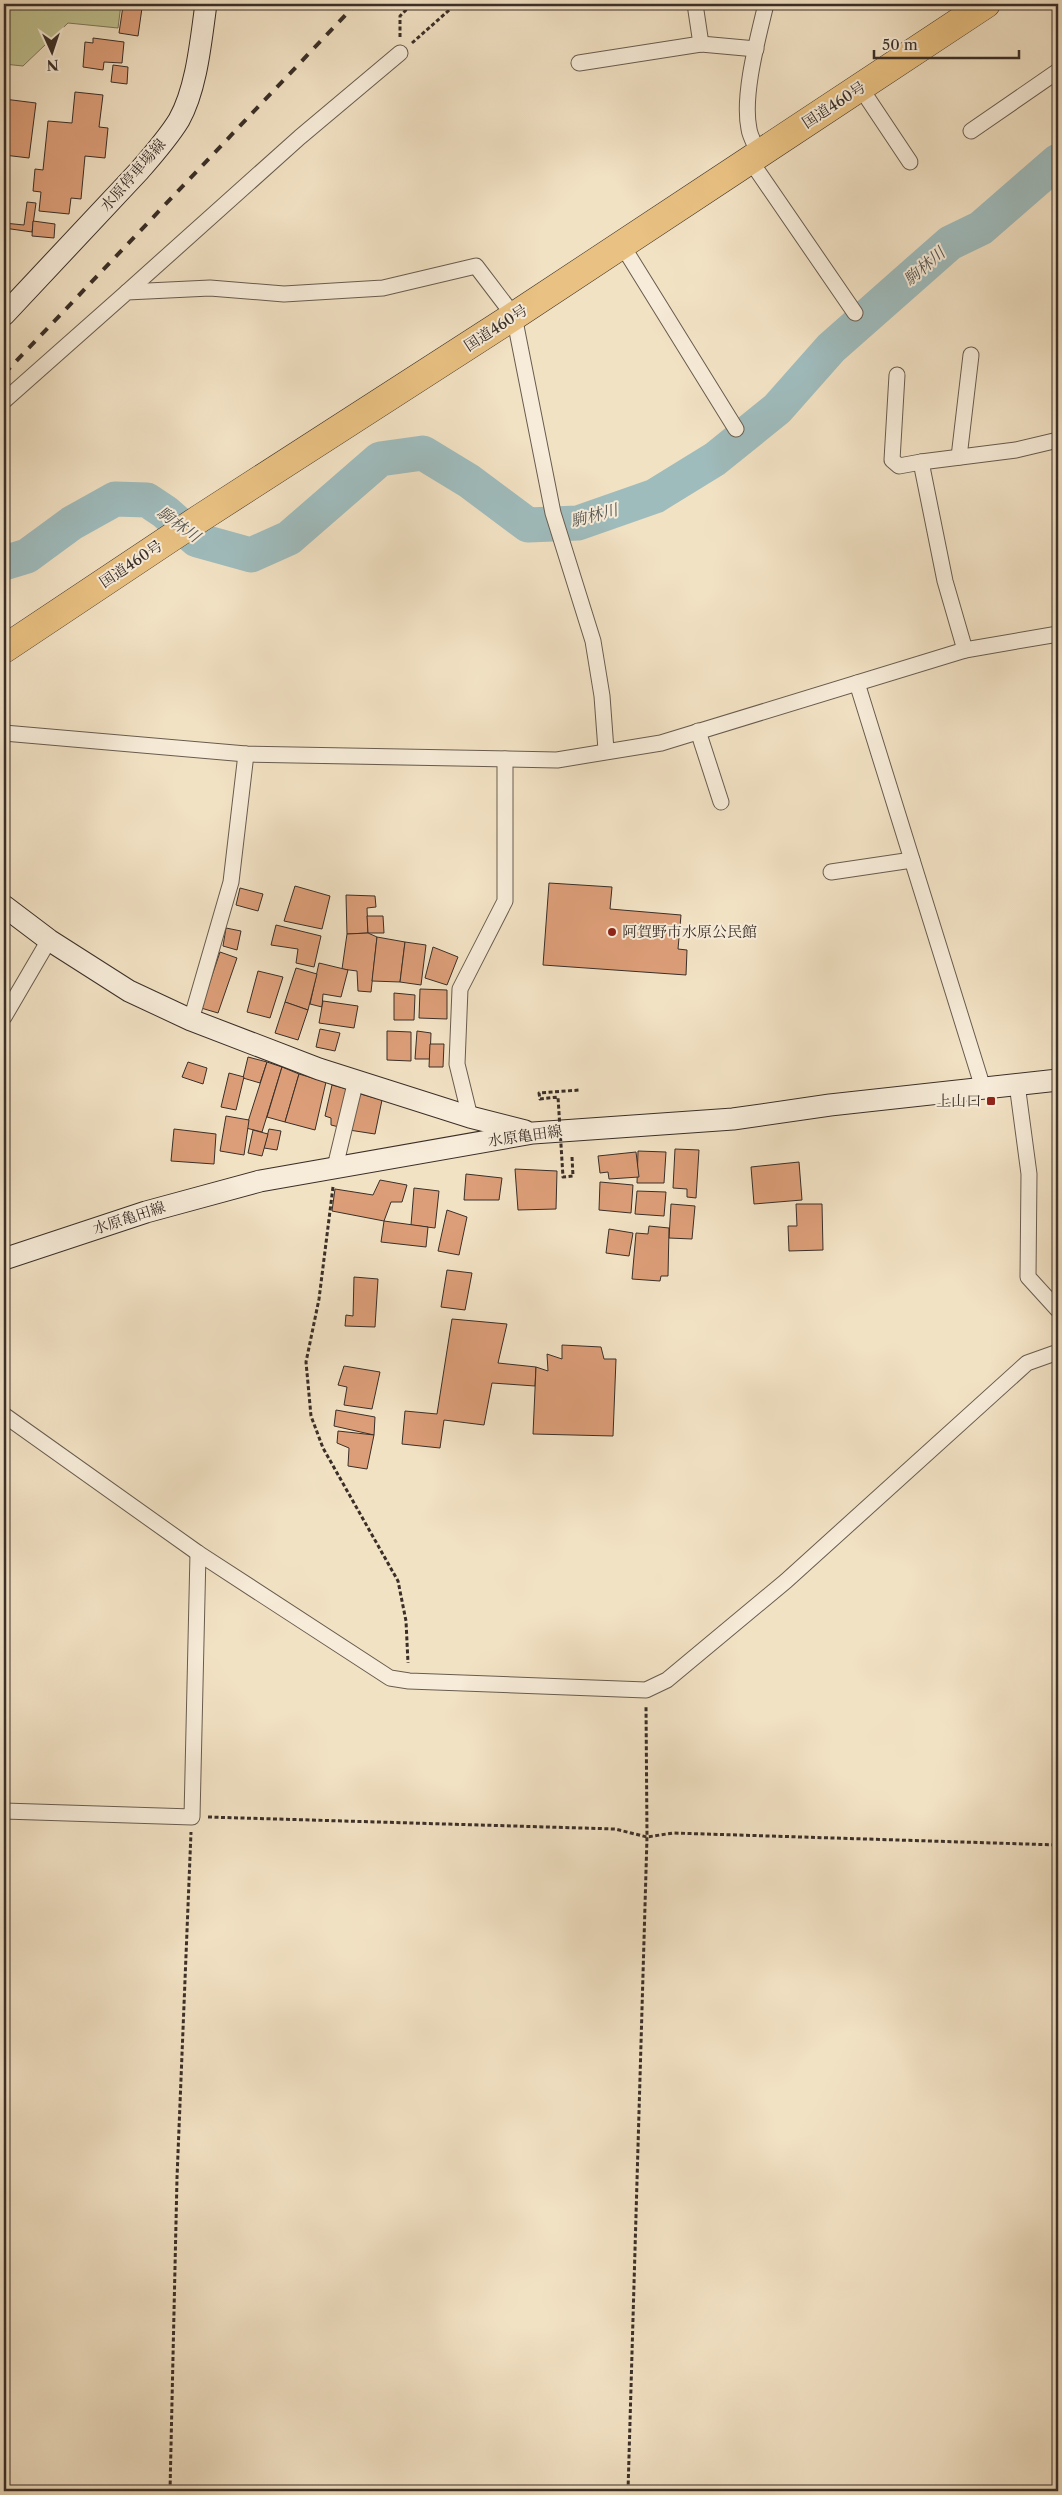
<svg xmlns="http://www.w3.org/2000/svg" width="1062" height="2495" font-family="'Libre Caslon Text','Noto Serif JP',serif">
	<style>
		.green { fill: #c0c290; stroke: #7d785c }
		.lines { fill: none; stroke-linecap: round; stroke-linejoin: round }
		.river { stroke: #9fbcbd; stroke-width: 35 }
		.building { fill: #dc9e78; stroke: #3a2f28 }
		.street-casing { stroke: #685c4f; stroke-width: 17 }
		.secondary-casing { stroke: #3a2f28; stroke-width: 23 }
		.highway-casing { stroke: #3a2f28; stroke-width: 29 }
		.path { stroke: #3a2f28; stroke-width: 3; stroke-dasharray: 4 2.5; stroke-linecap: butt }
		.street { stroke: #f7ecd9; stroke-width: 15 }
		.secondary { stroke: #f7ecd9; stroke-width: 21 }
		.highway { stroke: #e9c182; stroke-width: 28 }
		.rail { stroke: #3a2f28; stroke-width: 4; stroke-dasharray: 9 9; stroke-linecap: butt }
		.path-bridge { stroke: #3a2f28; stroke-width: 3; stroke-dasharray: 4 2.5; stroke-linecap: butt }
		.poi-dot { fill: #8f2418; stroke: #f7ecd9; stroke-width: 2 }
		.labels { text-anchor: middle; stroke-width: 4; stroke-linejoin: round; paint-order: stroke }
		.street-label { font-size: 15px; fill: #3a2f28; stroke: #f7ecd9 }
		.poi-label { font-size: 15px; fill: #3a2f28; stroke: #f7ecd9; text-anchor: start }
		.water-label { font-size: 16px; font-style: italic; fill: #53524d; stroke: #f7ecd9 }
	</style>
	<rect width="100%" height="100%" fill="#f2e2c4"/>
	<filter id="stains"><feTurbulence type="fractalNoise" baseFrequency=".004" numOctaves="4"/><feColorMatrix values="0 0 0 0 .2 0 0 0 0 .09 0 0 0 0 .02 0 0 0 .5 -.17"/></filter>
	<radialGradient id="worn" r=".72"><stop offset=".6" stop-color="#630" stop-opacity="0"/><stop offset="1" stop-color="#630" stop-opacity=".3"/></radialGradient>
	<!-- green -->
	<path class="green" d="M4,4H121L118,28L68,23L23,66L4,64Z"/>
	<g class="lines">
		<!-- river -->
		<path class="river" d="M4,563L27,556L72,523L115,499L147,500L165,512L197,540L251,555L289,538L380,459L423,453L469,481L528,525L578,523L655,496L715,459L777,409L831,348L950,243L981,228L1058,161"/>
	</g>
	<!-- building -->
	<g class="building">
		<path d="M123,6L142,8L138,36L119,33Z"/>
		<path d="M93,38L124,42L122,63L104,62L103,70L83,67L85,42L93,43Z"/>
		<path d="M113,65L128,67L127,84L111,82Z"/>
		<path d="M75,92L103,95L99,127L108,128L105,158L85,156L81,199L71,198L69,214L39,211L41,192L33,191L35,169L43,170L48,121L72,123Z"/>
		<path d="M4,99L36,103L29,158L4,155Z"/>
		<path d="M27,202L36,203L32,232L4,228V223L24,225Z"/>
		<path d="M33,221L55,224L54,238L32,236Z"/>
		<path d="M549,883L612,887L610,909L681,915L678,949L687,950L686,975L543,965Z"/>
		<path d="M295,886L330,896L322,929L284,921Z"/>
		<path d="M240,888L263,894L258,911L236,905Z"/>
		<path d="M346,895L375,896L376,907L367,908L368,933L347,934Z"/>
		<path d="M367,916H383L384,933H368Z"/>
		<path d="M276,925L321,936L314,967L296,963L298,949L271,945Z"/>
		<path d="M226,928L241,931L237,950L223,946Z"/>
		<path d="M368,933L377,937L371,992L358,991L357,971L342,969L347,934Z"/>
		<path d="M377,937L405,942L400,982L372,981Z"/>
		<path d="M405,942L426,945L421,985L400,982Z"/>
		<path d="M433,947L458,957L447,985L425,978Z"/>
		<path d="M220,952L237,958L218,1013L201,1008Z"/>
		<path d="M319,963L348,970L341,997L323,994L322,1007L310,1004Z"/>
		<path d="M296,968L317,974L308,1010L285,1002Z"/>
		<path d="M258,971L283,977L270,1018L247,1012Z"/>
		<path d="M420,989L447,990V1019L419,1018Z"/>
		<path d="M394,993L415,995L414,1020H394Z"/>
		<path d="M323,1001L358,1006L354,1028L319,1023Z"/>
		<path d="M285,1002L308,1010L298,1040L275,1033Z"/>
		<path d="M320,1029L340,1033L335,1051L316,1047Z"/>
		<path d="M387,1031L411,1032V1061L387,1060Z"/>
		<path d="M417,1031L431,1033L430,1059H415Z"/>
		<path d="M430,1044H444L443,1067H429Z"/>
		<path d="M248,1057L267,1062L260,1083L243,1078Z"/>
		<path d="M188,1062L207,1068L203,1084L182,1077Z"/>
		<path d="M267,1062L282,1067L262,1132L246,1128Z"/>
		<path d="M282,1067L299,1074L285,1122L267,1117Z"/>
		<path d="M229,1073L244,1077L236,1110L221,1107Z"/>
		<path d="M299,1074L326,1082L315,1130L285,1122Z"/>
		<path d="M332,1085L351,1090L343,1128L331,1125V1118L325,1116Z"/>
		<path d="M357,1093L382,1100L375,1134L349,1130Z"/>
		<path d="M226,1116L249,1120L244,1155L220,1151Z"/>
		<path d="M174,1129L216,1134L214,1164L171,1161Z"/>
		<path d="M269,1129L281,1131L277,1150L264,1148Z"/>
		<path d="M253,1130L268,1134L262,1156L248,1153Z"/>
		<path d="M675,1149L699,1150L696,1198L687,1197V1189L673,1188Z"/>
		<path d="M638,1151L666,1152L664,1183H637Z"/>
		<path d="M636,1152L639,1177L609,1179L608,1172L600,1173L598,1156Z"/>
		<path d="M799,1162L802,1200L754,1204L751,1167Z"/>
		<path d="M515,1169L557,1171L556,1209L518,1210Z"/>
		<path d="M466,1174L502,1178L499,1200H464Z"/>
		<path d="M380,1180L407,1185L402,1202H391L384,1221L332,1211L335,1189L373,1195Z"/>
		<path d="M600,1182L633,1185L631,1213L599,1210Z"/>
		<path d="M414,1188L439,1191L435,1228L411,1225Z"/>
		<path d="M637,1191L666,1192L664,1216L635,1214Z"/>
		<path d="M671,1204L695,1206L692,1239L669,1238Z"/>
		<path d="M796,1204H822L823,1250L789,1251L788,1226H797Z"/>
		<path d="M447,1210L467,1217L459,1255L438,1251Z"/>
		<path d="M384,1221L428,1227L426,1247L381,1242Z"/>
		<path d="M649,1226L669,1228L668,1276H661L660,1281L632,1279L636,1233L648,1234Z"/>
		<path d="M609,1229L633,1233L629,1256L606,1253Z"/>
		<path d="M447,1270L472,1273L465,1310L441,1307Z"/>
		<path d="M354,1277L378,1279L375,1327L345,1326L346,1315L353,1316Z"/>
		<path d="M452,1319L507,1324L498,1363L536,1367L535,1386L492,1383L484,1425L444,1420L440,1448L402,1444L405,1411L437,1414Z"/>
		<path d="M562,1345L601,1347L604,1359H616L613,1436L533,1434L536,1367L548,1371L547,1354L562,1359Z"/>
		<path d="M344,1366L380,1372L372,1409L344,1405L347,1387L338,1385Z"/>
		<path d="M336,1410L375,1417L374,1435L334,1426Z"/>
		<path d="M338,1431L374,1435L367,1469L348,1466L349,1448L337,1443Z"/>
	</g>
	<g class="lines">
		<!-- street casing -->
		<g class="street-casing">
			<g id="street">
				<path d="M695,4L701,44"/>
				<path d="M579,63L701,44L756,49"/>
				<path d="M860,87L910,162"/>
				<path d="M971,131L1058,71"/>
				<path d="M759,154C756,146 750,137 749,129C742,95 758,38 766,4"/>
				<path d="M750,160L855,313"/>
				<path d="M622,245L736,429"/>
				<path d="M127,292L300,137L400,53"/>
				<path d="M897,375L892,460L899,466L921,462"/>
				<path d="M4,401L127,292L210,288L284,294L383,288L476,266L514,316L553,513L593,641L602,696L606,750"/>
				<path d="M959,457L971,355"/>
				<path d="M965,650L945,581L921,462L1016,450L1058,440"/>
				<path d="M857,683L983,1088"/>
				<path d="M698,731L721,802"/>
				<path d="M4,733L246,754L557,760L661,743L965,650L1058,634"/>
				<path d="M831,872L912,860"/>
				<path d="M4,1017L49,940"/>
				<path d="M191,1020L231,882L246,754"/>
				<path d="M1017,1084L1029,1174L1028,1277L1058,1310"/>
				<path d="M470,1117L457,1064L460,989L505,901V759"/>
				<path d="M335,1167L356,1080"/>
				<path d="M4,1415L198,1553L390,1678L409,1681L646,1690L667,1680L786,1581L1027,1363L1058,1352"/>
				<path d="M4,1811L192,1817L198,1553"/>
			</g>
		</g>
		<!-- secondary casing -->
		<g class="secondary-casing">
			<g id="secondary">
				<path d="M4,315L139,171C153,155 168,138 179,120C197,88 201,39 206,4"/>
				<path d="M4,906L49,940L129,991L191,1020L319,1069L470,1117L525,1131"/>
				<path d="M4,1259L146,1212L260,1181L533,1133L733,1119L830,1105L1058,1080"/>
			</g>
		</g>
		<!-- highway casing -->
		<g class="highway-casing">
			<path id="highway" d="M4,649L199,519L514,316L986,4"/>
		</g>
		<!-- path -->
		<g class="path">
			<path d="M400,37V16L412,4"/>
			<path d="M412,43L456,4"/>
			<path d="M333,1187L319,1299L306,1362L311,1416L323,1448L398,1581L406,1621L408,1663"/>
			<path d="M208,1817L615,1829L647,1837L673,1833L1058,1845"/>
			<path d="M170,2491L177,2178L191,1832"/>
			<path d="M628,2491L647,1837L646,1705"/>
		</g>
		<!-- street -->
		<use href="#street" class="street"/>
		<!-- secondary -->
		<use href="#secondary" class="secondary"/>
		<!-- highway -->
		<use href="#highway" class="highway"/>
		<!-- rail -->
		<path class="rail" d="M4,374L356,4"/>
		<!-- path-bridge -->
		<path class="path-bridge" d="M572,1157L573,1176L563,1177L558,1097L540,1099L539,1093L580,1090"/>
	</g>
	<!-- markers -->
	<g class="poi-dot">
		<circle cx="612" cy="932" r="5"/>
		<rect x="986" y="1096" width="10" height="10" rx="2.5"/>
	</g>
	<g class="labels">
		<!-- street labels -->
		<g class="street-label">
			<text transform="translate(834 105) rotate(-33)" y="5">国道460号</text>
			<text transform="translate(133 175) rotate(-49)" y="5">水原停車場線</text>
			<text transform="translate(496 328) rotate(-33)" y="5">国道460号</text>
			<text transform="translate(131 564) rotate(-34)" y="5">国道460号</text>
			<text transform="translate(525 1136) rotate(-8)" y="5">水原亀田線</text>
			<text transform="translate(129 1218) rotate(-18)" y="5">水原亀田線</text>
		</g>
		<!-- poi labels -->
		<g class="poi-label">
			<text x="622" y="937">阿賀野市水原公民館</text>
			<text x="981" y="1106" text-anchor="end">上山口</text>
		</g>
		<!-- water labels -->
		<g class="water-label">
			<text transform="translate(924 266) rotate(-41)" y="6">駒林川</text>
			<text transform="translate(594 515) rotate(-15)" y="6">駒林川</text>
			<text transform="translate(179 524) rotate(36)" y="6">駒林川</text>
		</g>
	</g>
	<!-- margin -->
	<rect width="1062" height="2495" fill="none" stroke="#f2e2c4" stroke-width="20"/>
	<rect x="5" y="5" width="1052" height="2485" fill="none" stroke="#3a2f28" stroke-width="2.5"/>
	<rect x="10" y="10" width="1042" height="2475" fill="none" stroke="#3a2f28"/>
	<!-- north arrow -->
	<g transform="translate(52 52) rotate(177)" stroke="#f7ecd9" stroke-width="4" paint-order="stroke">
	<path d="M0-4L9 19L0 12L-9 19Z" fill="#3a2f28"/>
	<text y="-8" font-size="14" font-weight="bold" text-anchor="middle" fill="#3a2f28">N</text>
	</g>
	<!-- scale -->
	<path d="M874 50v8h145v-8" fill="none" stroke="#3a2f28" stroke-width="2.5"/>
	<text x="882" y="50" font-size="15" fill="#3a2f28" stroke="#f7ecd9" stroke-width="4" paint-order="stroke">50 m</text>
	<rect width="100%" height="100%" filter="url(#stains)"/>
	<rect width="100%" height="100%" fill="url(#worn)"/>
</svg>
